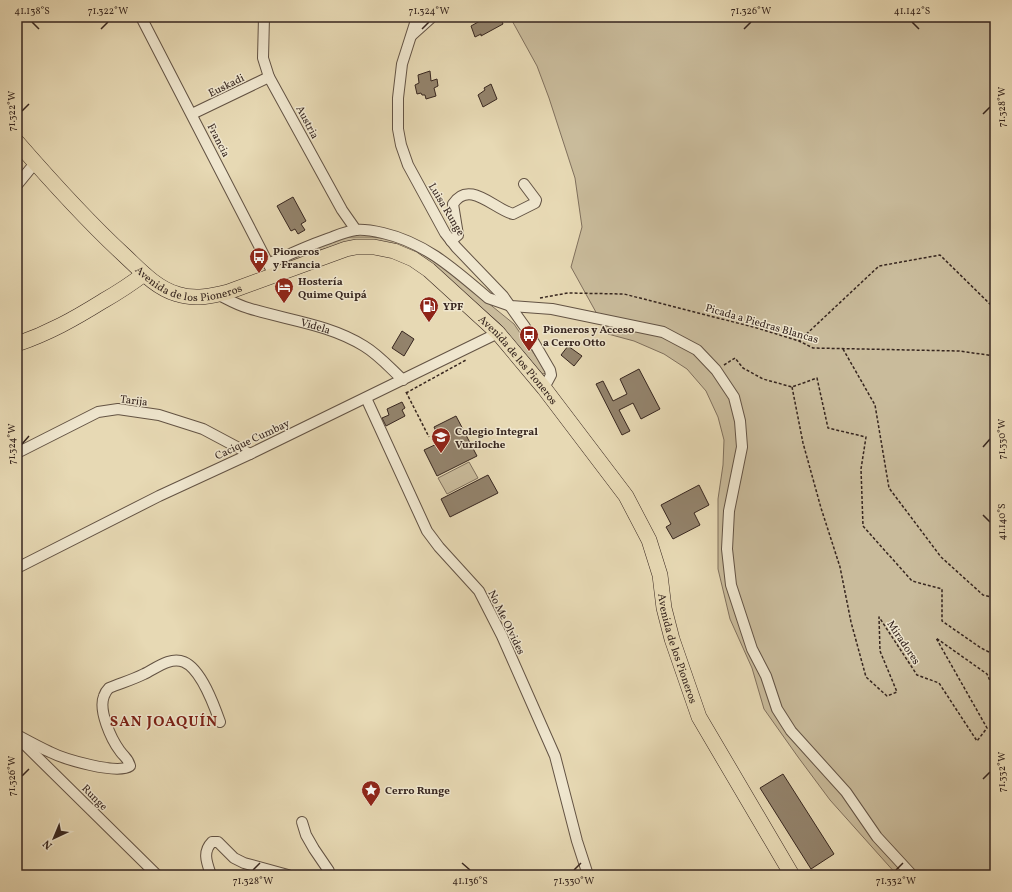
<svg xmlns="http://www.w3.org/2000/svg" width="1012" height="892" font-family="Vollkorn,serif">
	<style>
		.green { fill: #c9bb9b; stroke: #80705d }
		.building { fill: #93836c; stroke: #37261f }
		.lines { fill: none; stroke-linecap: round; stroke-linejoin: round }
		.minor-casing { stroke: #635344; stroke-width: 12 }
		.primary-casing { stroke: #37261f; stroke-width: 16 }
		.path { stroke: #37261f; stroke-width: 1.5; stroke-dasharray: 3 2; stroke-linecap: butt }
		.minor { stroke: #efe6ce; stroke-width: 10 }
		.primary { stroke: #e7d9b4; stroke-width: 15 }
		.ticks { fill: none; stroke: #37261f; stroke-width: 1.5 }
		.labels { text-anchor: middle; stroke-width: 3; stroke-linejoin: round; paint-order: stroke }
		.street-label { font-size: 11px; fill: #37261f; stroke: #efe6ce }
		.poi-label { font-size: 11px; font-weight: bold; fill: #37261f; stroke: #efe6ce; text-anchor: start }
		.district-label { font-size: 15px; font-weight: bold; letter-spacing: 1px; fill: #7a1f14; stroke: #efe6ce }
		.neatline { fill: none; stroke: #37261f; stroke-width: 1.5 }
		.ticks-label { font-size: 10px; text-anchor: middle; fill: #37261f }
	</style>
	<rect width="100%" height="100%" fill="#e7d9b4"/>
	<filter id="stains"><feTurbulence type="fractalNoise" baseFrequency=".005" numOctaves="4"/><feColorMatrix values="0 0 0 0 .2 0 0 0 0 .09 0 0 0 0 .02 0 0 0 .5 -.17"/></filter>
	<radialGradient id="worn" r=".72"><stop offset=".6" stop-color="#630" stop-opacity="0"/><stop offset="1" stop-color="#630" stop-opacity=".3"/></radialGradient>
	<!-- green -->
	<g class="green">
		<path d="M510,17H995V875H897L830,800L798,757L764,709L752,668L730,619L718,569V499L723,465L724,440L718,417L706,391L687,369L664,354L634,341L608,334L571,267L582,227L575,178L549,98L537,66Z"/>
		<path d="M346,237H372L390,239L418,249L439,263L514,324L547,373L542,374L500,324L434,266L347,243L320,250L276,267L275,263Z"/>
		<path d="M469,462L478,478L447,494L438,478Z"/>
	</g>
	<!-- building -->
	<g class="building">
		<path d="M487,17H500L503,24L481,36V34L475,37L471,26Z"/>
		<path d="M430,71L431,81L437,79L438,86L434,88L436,96L426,99L425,95H422L421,93L417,94L415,85L419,83L418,75Z"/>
		<path d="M491,84L497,99L483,107L478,95L485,90L484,88Z"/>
		<path d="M293,197L306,221L301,224L305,230L298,234L295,229L291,231L277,206Z"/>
		<path d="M402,331L414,339L404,356L392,348Z"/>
		<path d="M568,346L582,356L574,366L561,355Z"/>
		<path d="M639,369L660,409L641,419L633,403L619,410L630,431L622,435L596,384L603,381L613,401L627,394L620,379Z"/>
		<path d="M402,402L405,408L402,410L405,416L386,426L382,418L389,415L387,409Z"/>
		<path d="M456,416L477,456L437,476L424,450L441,442L434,427Z"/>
		<path d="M488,475L498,493L450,517L441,499Z"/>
		<path d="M699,485L709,505L694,513L700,525L673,539L666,527L671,524L661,505Z"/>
		<path d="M783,774L834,854L811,869L760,788Z"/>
	</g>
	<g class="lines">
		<!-- minor casing -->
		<g class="minor-casing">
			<g id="minor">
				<path d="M141,17L271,269"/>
				<path d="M264,17L263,58L269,77L342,210L356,230"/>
				<path d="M417,17L402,64L398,98V129L401,145L408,165L445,233L456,247L503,296L525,327L550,370L551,375L544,388"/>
				<path d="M412,35L432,17"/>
				<path d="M192,114L269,77"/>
				<path d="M17,185L35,163"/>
				<path d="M451,241L458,235L453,204C469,179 494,209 513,214L535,203L536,200L524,184"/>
				<path d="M268,264C288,255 309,245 330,238C338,235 347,231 356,230C365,229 374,231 383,233C426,243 455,270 488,298L511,306L552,309L663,332L697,350L716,370L734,397L740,421L742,447L729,511L727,549L731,585L752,649L766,676L777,709L791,731L846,792L877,837L912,875"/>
				<path id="s1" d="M217,294C227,299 237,305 248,308C286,320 329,324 364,346C379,355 390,368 403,380"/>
				<path d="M366,398L427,531L439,547L479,591L502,636L555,756L577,841L588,875"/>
				<path d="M17,453L98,412L118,409L159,415L203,429L250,454"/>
				<path d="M17,568L159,496L250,454L498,333"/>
				<path d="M17,735C28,741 39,747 50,752C64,759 117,775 130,766C128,758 125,758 120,751C111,739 98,710 104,696C105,693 107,690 109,688C121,683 132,680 144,674C155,669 170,656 184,662C201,669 214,705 220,722"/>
				<path d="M20,740L157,875"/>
				<path d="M302,822L306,835L314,849L329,871L327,875"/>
				<path d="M211,875C207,863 202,852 212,842H218L234,858L244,863L288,875"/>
			</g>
		</g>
		<!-- primary casing -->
		<g class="primary-casing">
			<g id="primary">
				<path id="s2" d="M17,142C51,181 86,220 124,255C140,270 156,288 177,294C195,300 212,296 228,292L346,249L356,247H374L394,251L413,259L429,270L498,333L544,388L626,496L649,540L660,575L664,608L672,639L699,717L792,875"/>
				<path d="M17,344C49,333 74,319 103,301C117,293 131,284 144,274"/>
			</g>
		</g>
		<!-- path -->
		<g class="path">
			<path d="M540,298L568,293L624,294L757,328L799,341L813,348L959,351L995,356"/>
			<path d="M799,341L879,266L940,255L995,309"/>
			<path d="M843,349L875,405L889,488L941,557L983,595L995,598"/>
			<path d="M724,365L735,358L743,368L763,379L792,387L817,378L828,428L866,437L861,469L863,526L912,581L942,589V621L981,648L995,655"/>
			<path d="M792,387L803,443L821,508L840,567L851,622L866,677L887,696L897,692L880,651L879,617L917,675L939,683L977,741L987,728L936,638L987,674L995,692"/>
			<path d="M406,392L429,437"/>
			<path d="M406,393L466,360"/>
		</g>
		<!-- minor -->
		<use href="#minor" class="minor"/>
		<!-- primary -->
		<use href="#primary" class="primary"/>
	</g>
	<!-- ticks -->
	<path class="ticks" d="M32,22L39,29M912,22L919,29M101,29L108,22M422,29L429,22M744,29L751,22M22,111L29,104M983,114L990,107M22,444L29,436M983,447L990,439M983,515L990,522M22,776L29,769M983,779L990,772M462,863L470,870M253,870L260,863M574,870L581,863M896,870L903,863"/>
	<!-- icons -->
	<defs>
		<g id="bus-pin" transform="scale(1)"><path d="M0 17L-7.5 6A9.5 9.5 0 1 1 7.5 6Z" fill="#8f2418" stroke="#efe6ce"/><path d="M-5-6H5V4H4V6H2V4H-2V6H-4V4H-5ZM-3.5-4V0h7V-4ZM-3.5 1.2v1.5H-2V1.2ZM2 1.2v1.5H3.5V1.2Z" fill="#fff"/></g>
		<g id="hotel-pin" transform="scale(1)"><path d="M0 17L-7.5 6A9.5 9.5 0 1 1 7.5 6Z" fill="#8f2418" stroke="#efe6ce"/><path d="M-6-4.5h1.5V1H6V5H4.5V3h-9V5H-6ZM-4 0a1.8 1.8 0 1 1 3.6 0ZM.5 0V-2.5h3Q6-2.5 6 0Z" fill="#fff"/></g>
		<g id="fuel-pin" transform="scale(1)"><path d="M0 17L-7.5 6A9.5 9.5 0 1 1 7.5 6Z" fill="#8f2418" stroke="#efe6ce"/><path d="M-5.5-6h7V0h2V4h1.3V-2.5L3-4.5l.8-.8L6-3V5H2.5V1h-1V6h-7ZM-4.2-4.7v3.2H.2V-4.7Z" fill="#fff"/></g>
		<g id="school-pin" transform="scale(1)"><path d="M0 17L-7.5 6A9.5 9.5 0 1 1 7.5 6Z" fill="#8f2418" stroke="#efe6ce"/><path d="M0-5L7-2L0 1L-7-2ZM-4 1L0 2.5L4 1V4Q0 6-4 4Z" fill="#fff"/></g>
		<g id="sight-pin" transform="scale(1)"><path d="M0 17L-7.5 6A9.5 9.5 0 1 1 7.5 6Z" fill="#8f2418" stroke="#efe6ce"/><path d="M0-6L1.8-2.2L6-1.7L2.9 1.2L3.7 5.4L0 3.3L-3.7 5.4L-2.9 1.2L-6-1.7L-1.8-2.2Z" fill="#fff"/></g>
	</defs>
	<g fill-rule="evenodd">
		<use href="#bus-pin" x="259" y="257"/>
		<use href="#hotel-pin" x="284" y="287"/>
		<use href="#fuel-pin" x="429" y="306"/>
		<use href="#bus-pin" x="529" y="335"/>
		<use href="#school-pin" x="441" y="437"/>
		<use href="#sight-pin" x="371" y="790"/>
	</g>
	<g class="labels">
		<!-- street labels -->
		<g class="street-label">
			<text transform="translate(226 85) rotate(-26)" y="4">Euskadi</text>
			<text transform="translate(308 122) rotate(62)" y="4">Austria</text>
			<text transform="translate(219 140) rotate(63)" y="4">Francia</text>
			<text transform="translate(447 209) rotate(59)" y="4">Luisa Runge</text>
			<text dy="4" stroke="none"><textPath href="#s2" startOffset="231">Avenida de los Pioneros</textPath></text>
			<text transform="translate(762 323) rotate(16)" y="4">Picada a Piedras Blancas</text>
			<text dy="4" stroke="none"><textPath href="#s1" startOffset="104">Videla</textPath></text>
			<text dy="4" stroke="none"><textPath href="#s2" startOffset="615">Avenida de los Pioneros</textPath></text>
			<text transform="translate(134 400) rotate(7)" y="4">Tarija</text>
			<text transform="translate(252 439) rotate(-25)" y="4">Cacique Cumbay</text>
			<text transform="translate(507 622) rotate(64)" y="4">No Me Olvides</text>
			<text transform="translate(904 642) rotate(56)" y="4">Miradores</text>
			<text dy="4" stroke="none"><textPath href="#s2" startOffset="951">Avenida de los Pioneros</textPath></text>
			<text transform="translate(95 797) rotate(45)" y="4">Runge</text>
		</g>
		<!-- poi labels -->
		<g class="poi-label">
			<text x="273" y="255">Pioneros<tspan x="273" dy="13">y Francia</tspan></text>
			<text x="298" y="285">Hostería<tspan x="298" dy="13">Quime Quipá</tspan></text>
			<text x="443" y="310">YPF</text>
			<text x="543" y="333">Pioneros y Acceso<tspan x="543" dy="13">a Cerro Otto</tspan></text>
			<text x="455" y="435">Colegio Integral<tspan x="455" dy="13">Vuriloche</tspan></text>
			<text x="385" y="794">Cerro Runge</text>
		</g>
		<!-- district labels -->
		<g class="district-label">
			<text x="164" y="726">SAN JOAQUÍN</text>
		</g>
	</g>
	<!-- margin -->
	<rect width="1012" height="892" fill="none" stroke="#e7d9b4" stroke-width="44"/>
	<!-- north arrow -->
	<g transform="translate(54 838) rotate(224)" stroke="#efe6ce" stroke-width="3" paint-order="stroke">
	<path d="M0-3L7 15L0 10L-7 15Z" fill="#37261f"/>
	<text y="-6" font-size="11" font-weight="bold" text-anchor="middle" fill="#37261f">N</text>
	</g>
	<rect x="22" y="22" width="968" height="848" class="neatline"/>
	<g class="ticks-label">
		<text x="32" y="14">41.138°S</text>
		<text x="108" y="14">71.322°W</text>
		<text x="429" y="14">71.324°W</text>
		<text x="751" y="14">71.326°W</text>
		<text x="912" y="14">41.142°S</text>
		<text transform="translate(1001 107) rotate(-90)" y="4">71.328°W</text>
		<text transform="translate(11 111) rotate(-90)" y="4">71.322°W</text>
		<text transform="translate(1001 439) rotate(-90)" y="4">71.330°W</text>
		<text transform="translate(11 444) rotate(-90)" y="4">71.324°W</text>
		<text transform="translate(1001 522) rotate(-90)" y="4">41.140°S</text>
		<text transform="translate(1001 772) rotate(-90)" y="4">71.332°W</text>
		<text transform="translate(11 776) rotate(-90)" y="4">71.326°W</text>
		<text x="253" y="884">71.328°W</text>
		<text x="470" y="884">41.136°S</text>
		<text x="574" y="884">71.330°W</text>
		<text x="896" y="884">71.332°W</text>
	</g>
	<rect width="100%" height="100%" filter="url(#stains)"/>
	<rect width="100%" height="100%" fill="url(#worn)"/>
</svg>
